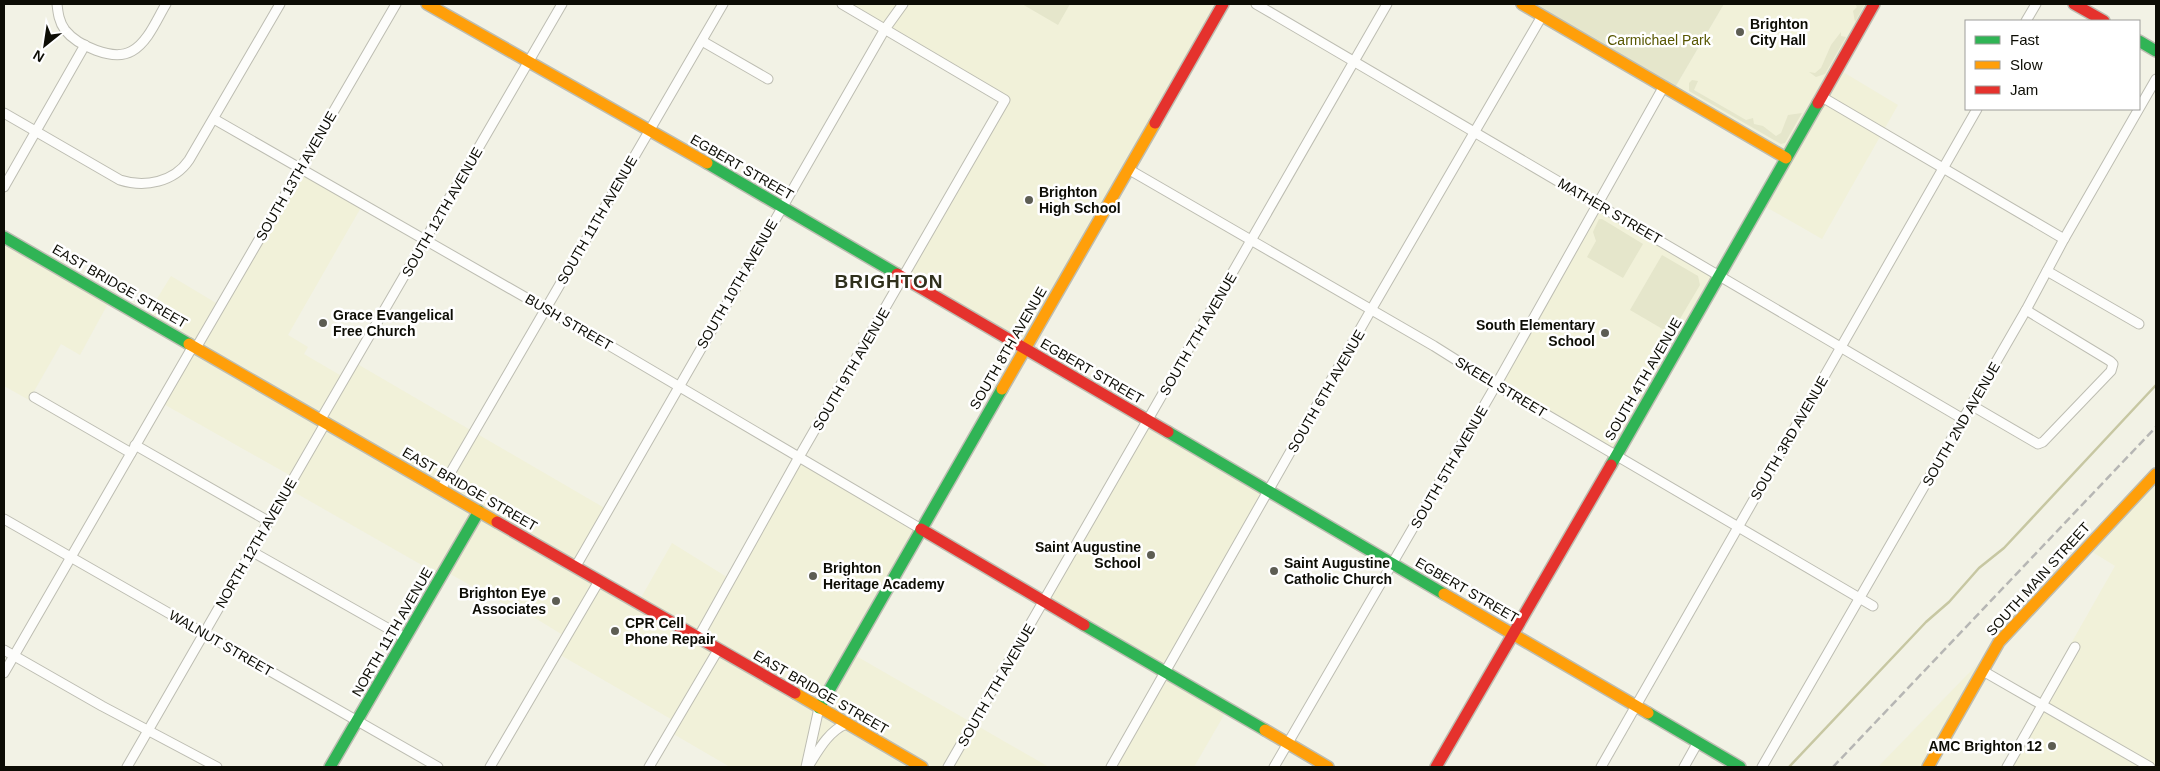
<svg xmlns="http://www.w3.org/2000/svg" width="2160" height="771" font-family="Arial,sans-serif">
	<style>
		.built { fill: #f1f1d9 }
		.green { fill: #e5e6cb }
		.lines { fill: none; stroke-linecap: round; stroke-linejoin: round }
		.stream { stroke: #c7c7a2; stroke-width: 2.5 }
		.street-casing { stroke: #bdbdb2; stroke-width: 11 }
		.fast-casing { stroke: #bdbdb2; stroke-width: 14 }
		.slow-casing { stroke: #bdbdb2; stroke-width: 14 }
		.jam-casing { stroke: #bdbdb2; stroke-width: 14 }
		.street { stroke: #fdfdfb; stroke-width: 9 }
		.fast { stroke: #30b455; stroke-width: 11 }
		.slow { stroke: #ff9f0a; stroke-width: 11 }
		.jam { stroke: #e5322d; stroke-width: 11 }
		.rail { stroke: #b6b6b4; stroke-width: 2.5; stroke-dasharray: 8 4; stroke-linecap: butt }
		.poi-dot { fill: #5d5d53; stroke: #fff; stroke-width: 2 }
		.labels { text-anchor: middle; stroke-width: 5; stroke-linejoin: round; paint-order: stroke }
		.poi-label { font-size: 14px; font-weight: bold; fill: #0d0d05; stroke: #fff; text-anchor: start }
		.park-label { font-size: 14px; fill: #585702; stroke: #fff }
		.street-label { font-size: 14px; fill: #0d0d05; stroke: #fff }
		.district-label { font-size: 19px; font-weight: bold; letter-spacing: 1px; fill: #2f301c; stroke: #fff }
	</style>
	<rect width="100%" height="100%" fill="#f2f2e5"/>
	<!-- built -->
	<g class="built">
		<path d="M842,4H1223L1025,349L903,279L1005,100Z"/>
		<path d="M1724,4H1874L1838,69L1898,105L1822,239L1759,203L1785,158L1673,91Z"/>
		<path d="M301,168L363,204L288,335L308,347L304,354L345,378L354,362L608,510L576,566L638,603L672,543L730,579L799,457L921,529L851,653L1049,767H730L670,732L676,722L557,653L566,637L509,602L507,606L445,571L441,576L287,488L293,477L160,402L192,346L145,318L171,276L221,306Z"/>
		<path d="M1597,204L1719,275L1616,454L1495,385Z"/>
		<path d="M4,237L111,298L80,355L61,344L29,400L4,386Z"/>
		<path d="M1147,421L1269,491L1166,672L1228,708L1194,767H1111L1166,672L1045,600Z"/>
		<path d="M2156,474V767H2001L2115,566L2086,548Z"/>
		<path d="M1999,642L1928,767H1878Z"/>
	</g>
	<!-- green -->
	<g class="green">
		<path d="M1022,4H1070L1058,25Z"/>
		<path d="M1522,4H1724L1673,91Z"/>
		<path d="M1855,4H1865L1855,22L1853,11L1857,7Z"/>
		<path d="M1841,32V36L1846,37L1825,74L1816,77L1809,72L1815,73L1821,68L1831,45Z"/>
		<path d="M1692,80L1698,81L1694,90L1746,120L1753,118L1754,124L1763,126L1776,136L1781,133L1788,115L1802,113L1785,143L1781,144L1689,91V83Z"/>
		<path d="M1599,219H1602L1643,244L1623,278L1587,257L1596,241L1593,232Z"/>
		<path d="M1662,255L1698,276L1700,285L1671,334L1630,310Z"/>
	</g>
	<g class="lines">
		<!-- stream -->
		<path class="stream" d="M1789,767L1926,622L1949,602L1979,568L2004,548L2156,385"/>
		<!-- street casing -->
		<g class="street-casing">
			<g id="street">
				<path d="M57,4C58,13 59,22 65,30C77,45 113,62 132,51C148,42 157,19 166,4"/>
				<path d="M1256,4L1963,419"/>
				<path d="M2026,21L2036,4"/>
				<path d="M702,41L768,79"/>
				<path d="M1822,97L2064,239"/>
				<path d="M4,113L120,180C145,188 174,182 189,160L280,4"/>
				<path d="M214,119L612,347L921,529"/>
				<path d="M1128,169L1434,346L1496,385L1873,606"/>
				<path d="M4,187L85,45"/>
				<path d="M2047,271L2139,324"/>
				<path d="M196,348L396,4"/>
				<path d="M34,397L131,453"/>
				<path d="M1971,405L2038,444L2043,442L2111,371L2113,364L2110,361L2026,310"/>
				<path d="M321,419L562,4"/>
				<path d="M135,445L268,521"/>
				<path d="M441,489L723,4"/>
				<path d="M4,519L438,767"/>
				<path d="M251,551L405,638"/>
				<path d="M576,566L885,29L903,4"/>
				<path d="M698,638L799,457L1005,100L842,4"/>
				<path d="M4,650L102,706L217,767"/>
				<path d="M1983,671L2150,767"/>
				<path d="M4,673L193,346"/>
				<path d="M809,765C819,749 829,731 846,724"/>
				<path d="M127,767L326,422"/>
				<path d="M490,767L599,581"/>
				<path d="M649,767L718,650"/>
				<path d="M806,767L819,708"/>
				<path d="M948,767L1387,4"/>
				<path d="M1111,767L1371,310L1542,16"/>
				<path d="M1274,767L1496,385L1664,86"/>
				<path d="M1601,767L1977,109"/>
				<path d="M1684,767L1698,742"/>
				<path d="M1762,767L2026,310L2064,239L2156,79"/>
				<path d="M2007,767L2075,647"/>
			</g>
		</g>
		<!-- fast casing -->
		<g class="fast-casing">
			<g id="fast">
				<path d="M2139,41L2156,51"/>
				<path d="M707,163L897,274"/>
				<path d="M4,237L189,344"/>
				<path d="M1168,432L1444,594"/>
				<path d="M1611,465L1818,103"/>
				<path d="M1084,625L1265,730"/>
				<path d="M819,708L1002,389"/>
				<path d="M1648,713L1740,767"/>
				<path d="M330,767L479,511"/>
			</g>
		</g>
		<!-- slow casing -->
		<g class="slow-casing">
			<g id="slow">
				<path d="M427,4L707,163"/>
				<path d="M1522,4L1786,158"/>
				<path d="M189,344L497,522"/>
				<path d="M1002,389L1155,123"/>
				<path d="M1444,594L1648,713"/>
				<path d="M795,693L922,767"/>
				<path d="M1265,730L1328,767"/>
				<path d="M1928,767L1999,642L2156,474"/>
			</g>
		</g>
		<!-- jam casing -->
		<g class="jam-casing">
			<g id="jam">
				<path d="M2074,4L2104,21"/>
				<path d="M1818,103L1874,4"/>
				<path d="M1155,123L1223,4"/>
				<path d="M897,274L1168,432"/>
				<path d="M497,522L795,693"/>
				<path d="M921,529L1084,625"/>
				<path d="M1436,767L1611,465"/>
			</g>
		</g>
		<!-- street -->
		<use href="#street" class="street"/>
		<!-- fast -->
		<use href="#fast" class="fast"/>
		<!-- slow -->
		<use href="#slow" class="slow"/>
		<!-- jam -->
		<use href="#jam" class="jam"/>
		<!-- rail -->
		<path class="rail" d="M1833,767L2156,427"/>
	</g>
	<!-- markers -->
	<g class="poi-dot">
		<circle cx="1740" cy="32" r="5"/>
		<circle cx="1029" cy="200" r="5"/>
		<circle cx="323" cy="323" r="5"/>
		<circle cx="1605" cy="333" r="5"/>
		<circle cx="1151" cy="555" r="5"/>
		<circle cx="1274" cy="571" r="5"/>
		<circle cx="813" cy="576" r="5"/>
		<circle cx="556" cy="601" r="5"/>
		<circle cx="615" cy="631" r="5"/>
		<circle cx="2052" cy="746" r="5"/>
	</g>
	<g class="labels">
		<!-- poi labels -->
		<g class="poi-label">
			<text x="1750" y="29">Brighton<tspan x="1750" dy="16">City Hall</tspan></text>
			<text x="1039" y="197">Brighton<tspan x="1039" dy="16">High School</tspan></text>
			<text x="333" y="320">Grace Evangelical<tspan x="333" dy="16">Free Church</tspan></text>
			<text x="1595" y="330" text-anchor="end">South Elementary<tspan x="1595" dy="16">School</tspan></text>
			<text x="1141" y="552" text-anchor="end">Saint Augustine<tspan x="1141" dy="16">School</tspan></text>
			<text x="1284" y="568">Saint Augustine<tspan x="1284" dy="16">Catholic Church</tspan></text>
			<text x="823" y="573">Brighton<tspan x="823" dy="16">Heritage Academy</tspan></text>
			<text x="546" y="598" text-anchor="end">Brighton Eye<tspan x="546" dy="16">Associates</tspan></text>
			<text x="625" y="628">CPR Cell<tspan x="625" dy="16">Phone Repair</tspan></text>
			<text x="2042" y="751" text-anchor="end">AMC Brighton 12</text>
		</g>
		<!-- park labels -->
		<g class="park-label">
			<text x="1659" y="45">Carmichael Park</text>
		</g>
		<!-- street labels -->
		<g class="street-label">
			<text transform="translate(742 167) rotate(30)" y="5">EGBERT STREET</text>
			<text transform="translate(296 176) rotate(-60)" y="5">SOUTH 13TH AVENUE</text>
			<text transform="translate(1610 211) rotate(30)" y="5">MATHER STREET</text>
			<text transform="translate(442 212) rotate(-60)" y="5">SOUTH 12TH AVENUE</text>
			<text transform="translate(597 220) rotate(-60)" y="5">SOUTH 11TH AVENUE</text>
			<text transform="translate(737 284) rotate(-60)" y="5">SOUTH 10TH AVENUE</text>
			<text transform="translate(120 286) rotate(30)" y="5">EAST BRIDGE STREET</text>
			<text transform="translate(569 322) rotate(30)" y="5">BUSH STREET</text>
			<text transform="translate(1198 334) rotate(-60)" y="5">SOUTH 7TH AVENUE</text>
			<text transform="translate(1008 348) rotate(-60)" y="5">SOUTH 8TH AVENUE</text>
			<text transform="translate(851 369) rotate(-60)" y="5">SOUTH 9TH AVENUE</text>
			<text transform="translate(1092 371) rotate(30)" y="5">EGBERT STREET</text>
			<text transform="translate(1643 379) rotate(-60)" y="5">SOUTH 4TH AVENUE</text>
			<text transform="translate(1501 387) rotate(31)" y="5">SKEEL STREET</text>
			<text transform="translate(1326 391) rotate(-60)" y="5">SOUTH 6TH AVENUE</text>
			<text transform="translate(1961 424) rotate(-60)" y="5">SOUTH 2ND AVENUE</text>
			<text transform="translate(1789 438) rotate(-60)" y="5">SOUTH 3RD AVENUE</text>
			<text transform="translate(1449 467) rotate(-60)" y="5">SOUTH 5TH AVENUE</text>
			<text transform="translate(470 489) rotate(30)" y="5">EAST BRIDGE STREET</text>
			<text transform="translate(256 543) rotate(-60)" y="5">NORTH 12TH AVENUE</text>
			<text transform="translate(2038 579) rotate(-48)" y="5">SOUTH MAIN STREET</text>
			<text transform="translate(1467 590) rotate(30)" y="5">EGBERT STREET</text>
			<text transform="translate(392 632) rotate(-60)" y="5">NORTH 11TH AVENUE</text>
			<text transform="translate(221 643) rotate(30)" y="5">WALNUT STREET</text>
			<text transform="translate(996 685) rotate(-60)" y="5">SOUTH 7TH AVENUE</text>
			<text transform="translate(821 692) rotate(30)" y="5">EAST BRIDGE STREET</text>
		</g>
		<!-- district labels -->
		<g class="district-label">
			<text x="889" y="288">BRIGHTON</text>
		</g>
	</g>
	<!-- border -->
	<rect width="2160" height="771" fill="none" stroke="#0d0d05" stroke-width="10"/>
	<!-- legend -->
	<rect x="1965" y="20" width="175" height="90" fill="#ffffff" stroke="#9e9e9b"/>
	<rect x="1975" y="36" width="25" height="8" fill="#30b455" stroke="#9e9e9b"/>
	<text x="2010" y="45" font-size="15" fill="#0d0d05">Fast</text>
	<rect x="1975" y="61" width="25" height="8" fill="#ff9f0a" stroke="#9e9e9b"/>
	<text x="2010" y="70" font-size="15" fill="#0d0d05">Slow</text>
	<rect x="1975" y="86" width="25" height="8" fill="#e5322d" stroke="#9e9e9b"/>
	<text x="2010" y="95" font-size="15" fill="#0d0d05">Jam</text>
	<!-- north arrow -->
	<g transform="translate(45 45) rotate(210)" stroke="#ffffff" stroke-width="4" paint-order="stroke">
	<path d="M0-4L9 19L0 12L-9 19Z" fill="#0d0d05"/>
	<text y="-8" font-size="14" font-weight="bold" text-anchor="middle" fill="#0d0d05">N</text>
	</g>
</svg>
